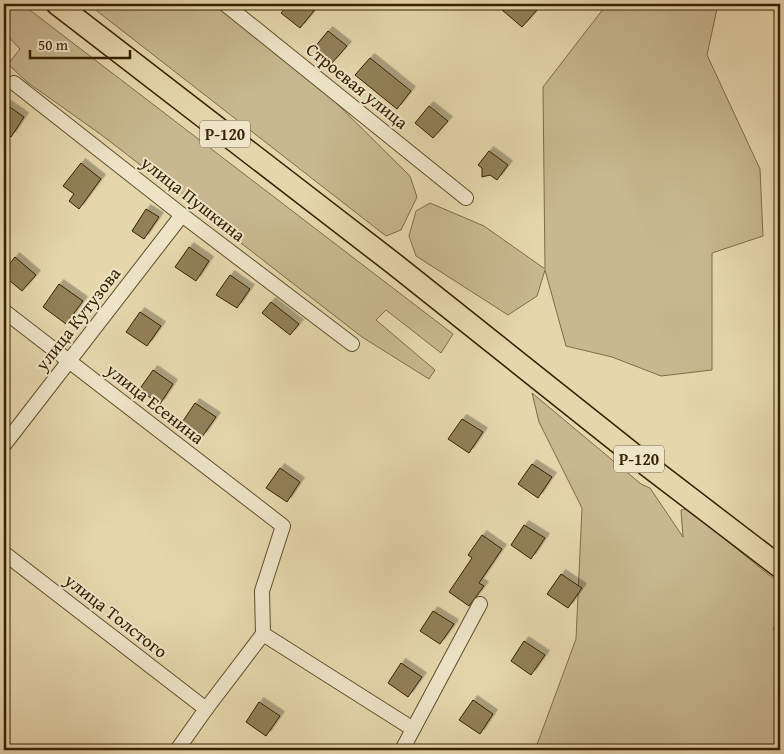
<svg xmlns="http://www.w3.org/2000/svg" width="784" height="754" font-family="'Gentium Book Plus',serif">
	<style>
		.green { fill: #c7b88f; stroke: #7f6c48 }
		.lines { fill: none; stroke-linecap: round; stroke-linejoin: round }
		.stream { stroke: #7c6944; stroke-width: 4 }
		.building { fill: #918059; stroke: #372100; filter: url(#shadow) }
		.street-casing { stroke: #624e2b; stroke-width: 16 }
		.primary-casing { stroke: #372100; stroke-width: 24 }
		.street { stroke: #eee5c9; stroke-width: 14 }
		.primary { stroke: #e5d7ac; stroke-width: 21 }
		.labels { text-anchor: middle; stroke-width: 4; stroke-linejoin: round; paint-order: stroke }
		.shield { fill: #eee5c9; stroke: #6e5c3c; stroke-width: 1 }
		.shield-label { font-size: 16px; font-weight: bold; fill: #372100 }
		.street-label { font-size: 18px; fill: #372100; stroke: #eee5c9 }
	</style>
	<defs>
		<filter id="shadow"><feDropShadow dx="4.5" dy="-4.5" stdDeviation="0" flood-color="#0004"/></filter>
	</defs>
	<rect width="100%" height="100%" fill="#e5d7ac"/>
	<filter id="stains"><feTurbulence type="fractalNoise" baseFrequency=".004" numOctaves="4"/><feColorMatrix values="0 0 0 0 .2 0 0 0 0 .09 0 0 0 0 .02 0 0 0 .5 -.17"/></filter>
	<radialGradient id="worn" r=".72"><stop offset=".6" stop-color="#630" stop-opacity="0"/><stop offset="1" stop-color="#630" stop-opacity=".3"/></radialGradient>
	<!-- green -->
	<g class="green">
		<path d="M4,4H22L453,334L441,353L386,310L376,320L435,370L429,379L362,337L103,136L27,82L8,64L20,49L4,32Z"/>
		<path d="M88,4H219L311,78L410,176L417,197L401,230L386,236Z"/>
		<path d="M607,4H718L707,55L760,169L763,236L712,253V370L661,376L612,357L566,346L545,270L537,296L508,315L416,256L409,236L416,211L430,203L484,226L545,269L543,87Z"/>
		<path d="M532,393L641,484L650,488L683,537L681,510L688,509L780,584V616L777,620L773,630L780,636V750H535L576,639L582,508L539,422Z"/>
	</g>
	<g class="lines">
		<!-- stream -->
		<path class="stream" d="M778,648L780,644"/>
	</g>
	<!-- building -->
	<g class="building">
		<path d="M289,4H305L314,11L300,28L281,13Z"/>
		<path d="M507,4H529L537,10L522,27L502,10Z"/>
		<path d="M328,31L347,46L332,63L314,48Z"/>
		<path d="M370,58L411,91L397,109L355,75Z"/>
		<path d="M4,103L24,117L11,137L4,132Z"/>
		<path d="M429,106L448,121L433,138L415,123Z"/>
		<path d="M489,151L508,165L497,180L490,175L482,177V168L478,165Z"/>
		<path d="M81,163L101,179L79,209L69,201L74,194L63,186Z"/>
		<path d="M146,209L159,217L144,239L132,231Z"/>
		<path d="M189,247L209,261L196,281L175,267Z"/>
		<path d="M15,257L36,275L22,291L4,276V271Z"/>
		<path d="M230,275L250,289L237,308L216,295Z"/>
		<path d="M59,284L83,301L66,324L43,307Z"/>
		<path d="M271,302L299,324L290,335L262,313Z"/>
		<path d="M140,312L161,326L147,346L126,332Z"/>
		<path d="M153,370L173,384L160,404L139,390Z"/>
		<path d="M195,403L216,417L202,437L181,424Z"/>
		<path d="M462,419L483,432L469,453L448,439Z"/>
		<path d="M532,464L552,477L538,498L518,484Z"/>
		<path d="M280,468L300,482L287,502L266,488Z"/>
		<path d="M524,525L545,538L531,559L511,545Z"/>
		<path d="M482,535L502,549L479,583L484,586L469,606L449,592L472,558L468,555Z"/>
		<path d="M561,574L582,588L568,608L547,594Z"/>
		<path d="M433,611L454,624L440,644L420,631Z"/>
		<path d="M524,641L545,655L531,675L511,661Z"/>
		<path d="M401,663L422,677L408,697L388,683Z"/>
		<path d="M473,700L493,714L480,734L459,720Z"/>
		<path d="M259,702L280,716L266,736L246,722Z"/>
	</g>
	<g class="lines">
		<!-- street casing -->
		<g class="street-casing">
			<g id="street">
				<path d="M225,4L466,198"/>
				<path d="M14,83L182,215L352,344"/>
				<path d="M4,311L283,526L262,591L263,634L206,709L177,750"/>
				<path d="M4,445L182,215"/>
				<path d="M4,553L206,709"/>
				<path d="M263,634L413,729"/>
				<path d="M402,750L480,604"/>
			</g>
		</g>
		<!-- primary casing -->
		<g class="primary-casing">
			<path id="primary" d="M57,4L393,263L648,466L780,567"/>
		</g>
		<!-- street -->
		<use href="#street" class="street"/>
		<!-- primary -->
		<use href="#primary" class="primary"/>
	</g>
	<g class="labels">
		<!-- shield labels -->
		<g class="shield">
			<rect x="200" y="120.5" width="50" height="27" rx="4"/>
			<rect x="614" y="445.5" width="50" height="27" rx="4"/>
		</g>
		<g class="shield-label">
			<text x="225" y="140">Р-120</text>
			<text x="639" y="465">Р-120</text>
		</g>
		<!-- street labels -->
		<g class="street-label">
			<text transform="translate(357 86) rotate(39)" y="6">Строевая улица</text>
			<text transform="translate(193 199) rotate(38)" y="6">улица Пушкина</text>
			<text transform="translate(78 319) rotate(-52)" y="6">улица Кутузова</text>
			<text transform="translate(155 404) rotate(38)" y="6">улица Есенина</text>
			<text transform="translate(116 616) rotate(38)" y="6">улица Толстого</text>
		</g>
	</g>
	<!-- margin -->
	<rect width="784" height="754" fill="none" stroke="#e5d7ac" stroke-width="20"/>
	<rect x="5" y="5" width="774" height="744" fill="none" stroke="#372100" stroke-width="2.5"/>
	<rect x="10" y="10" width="764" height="734" fill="none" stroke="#372100"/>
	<!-- scale -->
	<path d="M30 50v8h100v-8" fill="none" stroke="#372100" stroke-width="2.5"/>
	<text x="38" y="50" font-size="15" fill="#372100" stroke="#eee5c9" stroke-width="4" paint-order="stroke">50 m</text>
	<rect width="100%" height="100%" filter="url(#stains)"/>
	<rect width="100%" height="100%" fill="url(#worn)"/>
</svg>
